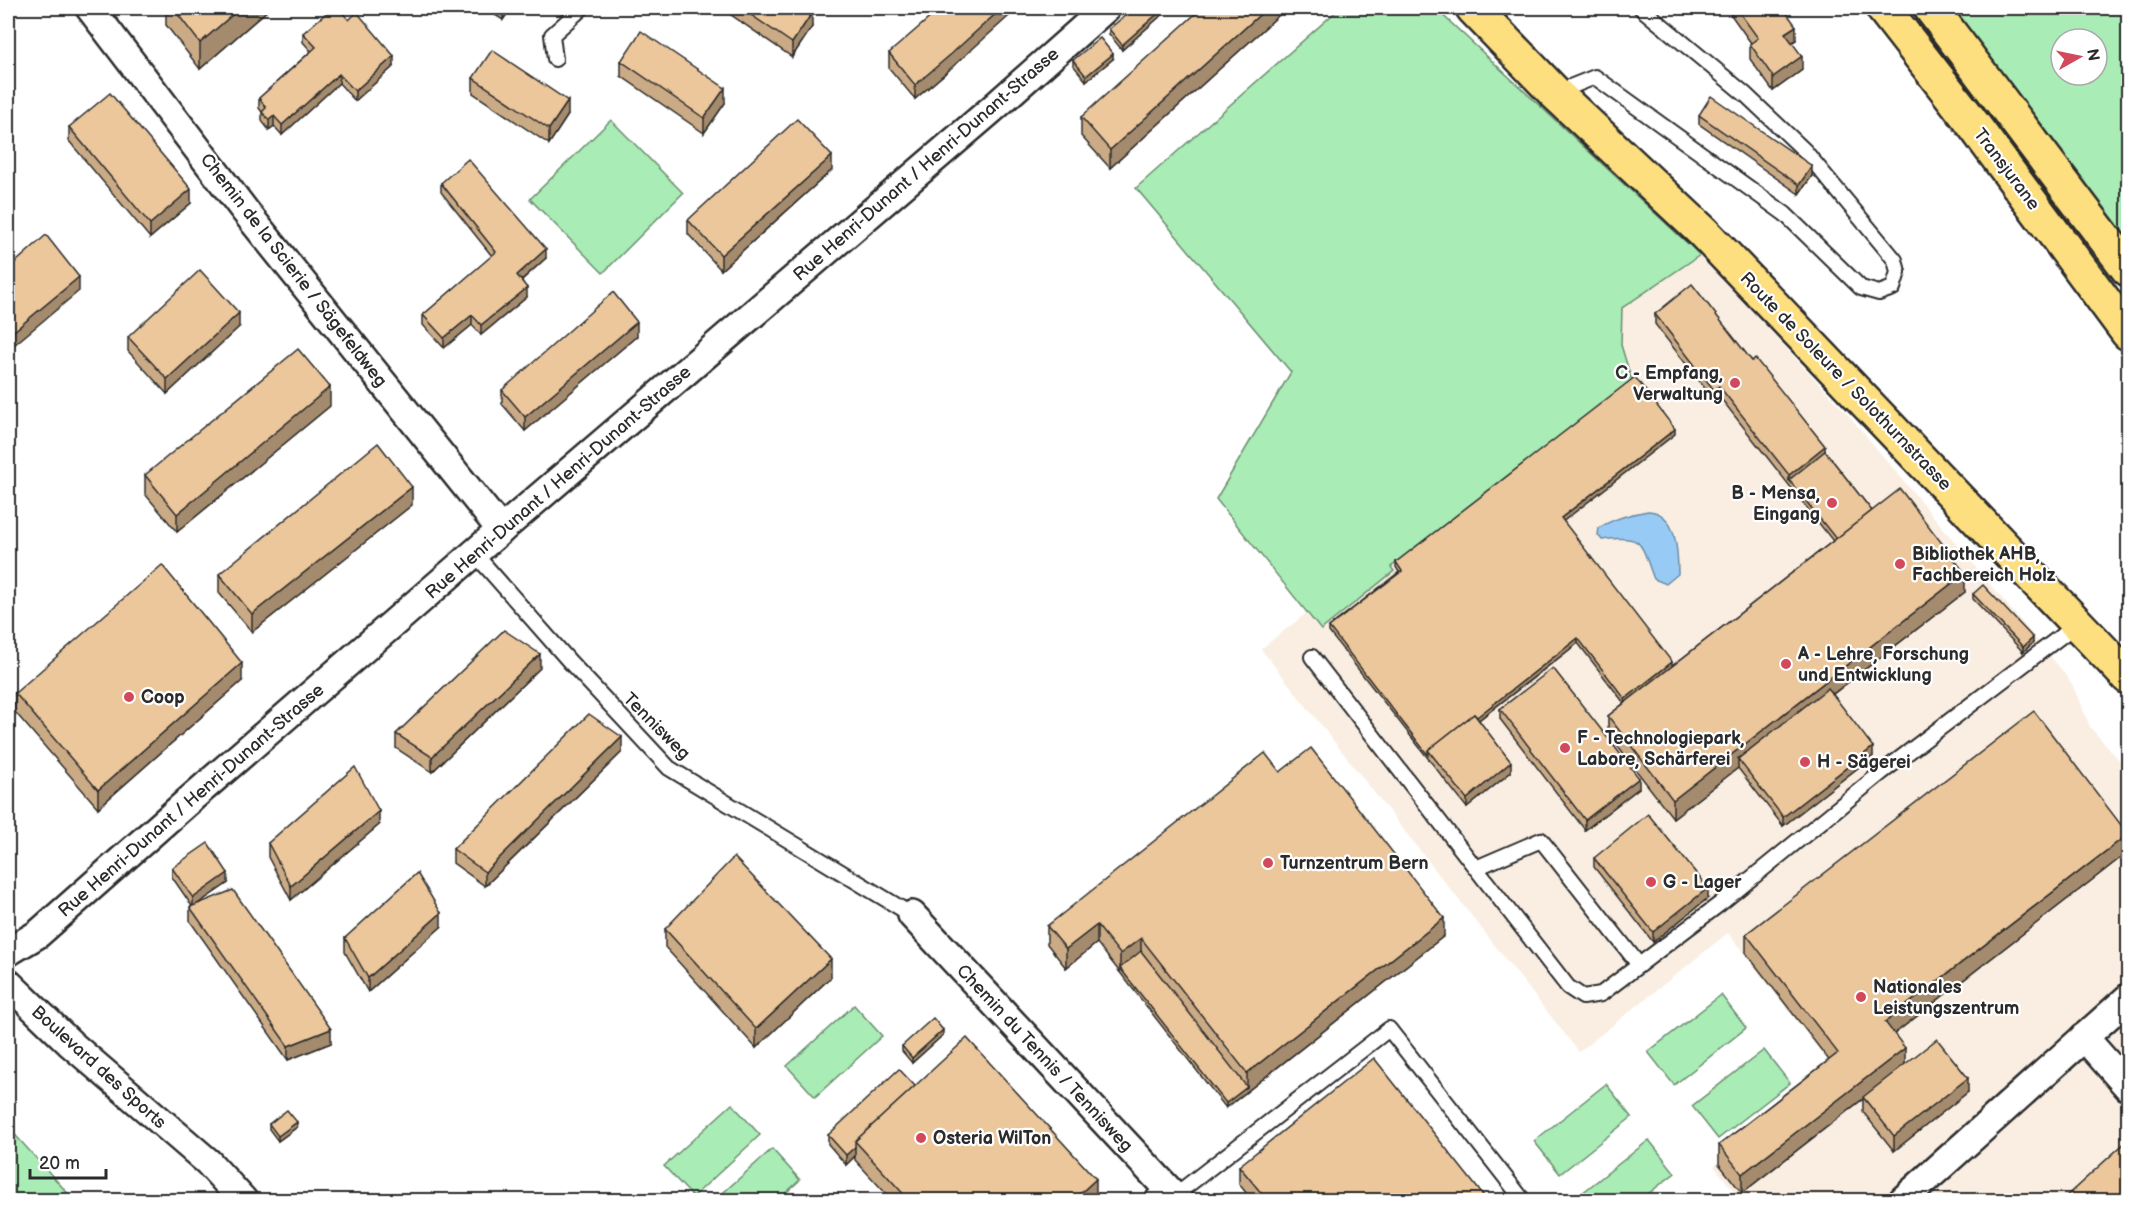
<svg xmlns="http://www.w3.org/2000/svg" width="2136" height="1208" font-family="'Balsamiq Sans',sans-serif">
	<style>
		.built { fill: #f9eee1 }
		.green { fill: #a9ecb5; stroke: #6a8c70; stroke-width: 1.5; fill-rule: evenodd }
		.water { fill: #97cbf5; stroke: #6c8ba4; stroke-width: 1.5 }
		.lines { fill: none; stroke-linecap: round; stroke-linejoin: round }
		.lane-casing { stroke: #2b2b2b; stroke-width: 18 }
		.street-casing { stroke: #2b2b2b; stroke-width: 32 }
		.primary-casing { stroke: #2b2b2b; stroke-width: 38 }
		.highway-casing { stroke: #2b2b2b; stroke-width: 38 }
		.lane { stroke: #fff; stroke-width: 14 }
		.street { stroke: #fff; stroke-width: 27 }
		.primary { stroke: #fddf80; stroke-width: 33 }
		.highway { stroke: #fddf80; stroke-width: 33 }
		.wall { fill: #cbab86; stroke: #2b2b2b; stroke-width: 1.5 }
		.shaded-wall { fill: #a58b6d; stroke: #2b2b2b; stroke-width: 1.5 }
		.building { fill: #ecc79c; stroke: #2b2b2b; stroke-width: 1.5 }
		.poi-dot { fill: #d1495b; stroke: #fff; stroke-width: 2 }
		.labels { text-anchor: middle; stroke-width: 4.5; stroke-linejoin: round; paint-order: stroke }
		.street-label { font-size: 18px; fill: #2b2b2b; stroke: #fff }
		.poi-label { font-size: 18px; font-weight: bold; fill: #2b2b2b; stroke: #fff; text-anchor: start }
	</style>
	<rect width="100%" height="100%" fill="#fff"/>
	<filter id="ink" filterUnits="userSpaceOnUse"><feTurbulence type="fractalNoise" baseFrequency=".0167" numOctaves="2"/><feDisplacementMap in="SourceGraphic" scale="12" xChannelSelector="R" yChannelSelector="G"/><feConvolveMatrix kernelMatrix="1 2 1 2 8 2 1 2 1" color-interpolation-filters="sRGB"/></filter>
	<g filter="url(#ink)">
		<!-- built -->
		<path class="built" d="M1700,255L1851,418L2061,669L2073,686L2090,727L2128,770V1200H1741L1714,1166L1836,1072L1728,933L1579,1052L1261,649L1308,612L1322,629L1394,572L1390,567L1632,381L1621,345L1622,308Z"/>
		<!-- green -->
		<g class="green">
			<path d="M1340,8H1435L1700,255L1622,308L1621,345L1632,381L1391,567L1394,571L1321,630L1216,499L1291,372L1136,188Z"/>
			<path d="M1952,8H2128V240ZM2061,39H2097V75H2061Z"/>
			<path d="M611,120L683,193L603,273L530,199Z"/>
			<path d="M1721,995L1746,1028L1674,1085L1648,1052Z"/>
			<path d="M854,1005L882,1036L815,1097L787,1066Z"/>
			<path d="M1764,1050L1790,1083L1718,1139L1692,1106Z"/>
			<path d="M1606,1084L1632,1117L1560,1174L1534,1141Z"/>
			<path d="M732,1104L760,1135L693,1197L664,1166Z"/>
			<path d="M8,1127L74,1200H8Z"/>
			<path d="M1649,1140L1675,1173L1640,1200H1580L1577,1197Z"/>
			<path d="M772,1149L800,1180L778,1200H715Z"/>
		</g>
		<!-- water -->
		<path class="water" d="M1648,511C1677,512 1678,552 1678,574L1666,584L1654,579C1640,544 1646,534 1602,540L1598,535L1599,528C1614,518 1630,514 1648,511Z"/>
		<g class="lines">
			<!-- lane casing -->
			<g class="lane-casing">
				<g id="lane">
					<path d="M555,59L552,35L582,8"/>
					<path d="M1555,93L1595,77L1785,214L1861,288L1879,293L1893,288L1898,272L1895,260L1804,150L1746,95L1641,8"/>
					<path d="M475,554L570,662L669,768L912,915"/>
					<path d="M1312,657L1568,987L1583,997L1601,994L1721,903L1881,773L2077,624"/>
					<path d="M1476,868L1541,840L1639,965"/>
					<path d="M1174,1196L1389,1029L1523,1200"/>
					<path d="M1150,1200L1165,1186"/>
				</g>
			</g>
			<!-- street casing -->
			<g class="street-casing">
				<g id="street">
					<path d="M90,8L245,211L501,530"/>
					<path d="M912,915L1178,1200"/>
					<path d="M8,952L38,934L194,796L501,530L991,110L1106,8"/>
					<path d="M8,983L71,1044L208,1162L243,1200"/>
					<path d="M2084,1037L2128,1087"/>
					<path d="M1903,1200L2128,998"/>
				</g>
			</g>
			<!-- primary casing -->
			<g class="primary-casing">
				<path id="primary" d="M1473,8L1555,93L1703,232L2128,677"/>
			</g>
			<!-- highway casing -->
			<g class="highway-casing">
				<g id="highway">
					<path d="M1883,8L1967,116L2128,333"/>
					<path d="M1931,8L2128,269"/>
				</g>
			</g>
			<!-- lane -->
			<use href="#lane" class="lane"/>
			<!-- street -->
			<use href="#street" class="street"/>
			<!-- primary -->
			<use href="#primary" class="primary"/>
			<!-- highway -->
			<use href="#highway" class="highway"/>
		</g>
		<!-- wall -->
		<g class="wall">
			<path d="M8,8L12,28V42L8,43Z"/>
			<path d="M166,8H270L200,69L166,25Z"/>
			<path d="M484,8H511L503,20Z"/>
			<path d="M721,8H805L812,27L792,57Z"/>
			<path d="M1279,8V15L1110,168L1081,136V117Z"/>
			<path d="M1729,8H1783L1796,40L1792,42L1802,70L1773,91L1750,59V44L1751,43L1729,12Z"/>
			<path d="M1164,13L1122,50L1109,34V29Z"/>
			<path d="M349,20L394,66L355,101L339,83L282,135L274,126L269,130L262,121V112L259,108V98L311,51L303,42V33Z"/>
			<path d="M889,53L949,70L915,99L889,68Z"/>
			<path d="M1113,59L1086,81L1073,65V60Z"/>
			<path d="M621,61L725,103L704,133L621,76Z"/>
			<path d="M473,78L568,115L549,144L473,93Z"/>
			<path d="M1699,115L1812,176L1799,194L1699,124Z"/>
			<path d="M69,127L191,203L150,238L69,141Z"/>
			<path d="M832,170L721,270L688,234V220Z"/>
			<path d="M441,183L546,258L522,280L527,297L481,335L472,325L444,348L423,325V315L492,256L441,192Z"/>
			<path d="M1655,314L1825,451L1872,511L1965,592L1832,695L1873,756L1783,826L1738,768L1673,818L1608,734V716L1624,703L1578,643L1479,720L1511,772L1467,808L1329,632V627L1399,572L1396,567V562L1675,434L1563,521L1672,666L1833,541L1719,396L1714,400L1655,324Z"/>
			<path d="M239,327L167,394L128,351V337Z"/>
			<path d="M637,336L525,431L502,404V390Z"/>
			<path d="M330,406L177,532L145,494V475Z"/>
			<path d="M412,505L252,632L219,593V574Z"/>
			<path d="M1973,594L2033,643L2023,652L1973,599Z"/>
			<path d="M540,668L432,772L396,748V734Z"/>
			<path d="M242,681L98,808L15,712V693Z"/>
			<path d="M1500,709L1639,788L1585,830L1500,719Z"/>
			<path d="M622,752L485,886L453,863V849Z"/>
			<path d="M1280,772L1444,936L1226,1108L1097,943L1066,968L1047,944V926Z"/>
			<path d="M379,825L291,900L268,857V843Z"/>
			<path d="M2128,852L1894,1034L1905,1064L1968,1092L1894,1151L1863,1112V1099L1742,1193L1719,1164V1145L1829,1060L1746,953V934Z"/>
			<path d="M1594,858L1708,898L1653,942L1594,867Z"/>
			<path d="M172,868L228,883L197,904L331,1043L288,1060L190,921V907L192,906L172,877Z"/>
			<path d="M441,927L368,992L345,952V938Z"/>
			<path d="M665,929L831,977L756,1048L665,947Z"/>
			<path d="M943,1035L912,1063L902,1051V1046Z"/>
			<path d="M915,1086L1096,1198L1093,1200H892L855,1160V1156L846,1165L828,1144V1135Z"/>
			<path d="M269,1124L297,1127L278,1141L269,1129Z"/>
			<path d="M1239,1166L1487,1200H1252L1239,1184Z"/>
		</g>
		<!-- shaded-wall -->
		<g class="shaded-wall">
			<path d="M240,8H270L200,69V43Z"/>
			<path d="M503,8H511L503,20Z"/>
			<path d="M1002,8H1018L949,70L915,99V85Z"/>
			<path d="M1164,8V13L1122,50V45Z"/>
			<path d="M1267,8H1279V15L1110,168V150Z"/>
			<path d="M812,13V27L792,57V43Z"/>
			<path d="M1796,26V40L1785,47V33Z"/>
			<path d="M1113,54V59L1086,81V76Z"/>
			<path d="M394,56V66L355,101V91Z"/>
			<path d="M1802,56V70L1773,91V77Z"/>
			<path d="M339,74V83L282,135V125Z"/>
			<path d="M725,88V103L704,133V118Z"/>
			<path d="M568,101V115L549,144V129Z"/>
			<path d="M274,116V126L269,130V120Z"/>
			<path d="M832,156V170L721,270V255Z"/>
			<path d="M1812,166V176L1799,194V185Z"/>
			<path d="M191,189V203L150,238V224Z"/>
			<path d="M546,249V258L517,284V275Z"/>
			<path d="M79,277V291L8,350V336Z"/>
			<path d="M527,288V297L481,335V325Z"/>
			<path d="M239,313V327L167,394V379Z"/>
			<path d="M472,315V325L444,348V338Z"/>
			<path d="M637,322V336L525,431V417Z"/>
			<path d="M1719,386V396L1714,400V390Z"/>
			<path d="M330,387V406L177,532V514Z"/>
			<path d="M1675,429V434L1561,523V518Z"/>
			<path d="M1825,446V456L1789,480V475Z"/>
			<path d="M412,487V505L252,632V614Z"/>
			<path d="M1965,573V592L1742,764L1738,759V768L1673,818V800Z"/>
			<path d="M1578,638V643L1432,756L1430,753Z"/>
			<path d="M2033,638V643L2023,652V647Z"/>
			<path d="M540,654V668L432,772V757Z"/>
			<path d="M1672,662V667L1625,703V699Z"/>
			<path d="M242,663V681L98,808V790Z"/>
			<path d="M622,737V752L485,886V872Z"/>
			<path d="M1873,747V756L1783,826V817Z"/>
			<path d="M1511,762V772L1467,808V799Z"/>
			<path d="M1639,778V788L1585,830V820Z"/>
			<path d="M379,811V825L291,900V886Z"/>
			<path d="M2128,834V852L1885,1041V1022Z"/>
			<path d="M228,873V883L193,907V898Z"/>
			<path d="M1708,888V898L1653,942V932Z"/>
			<path d="M441,913V927L368,992V978Z"/>
			<path d="M1444,918V936L1226,1108V1103L1247,1087V1073Z"/>
			<path d="M1097,925V943L1066,968V949Z"/>
			<path d="M1141,938V956L1120,968V973V954Z"/>
			<path d="M831,959V977L756,1048V1029Z"/>
			<path d="M331,1029V1043L288,1060V1046Z"/>
			<path d="M943,1030V1035L912,1063V1058Z"/>
			<path d="M1905,1048V1066L1742,1193V1174Z"/>
			<path d="M1968,1078V1092L1894,1151V1136Z"/>
			<path d="M297,1122V1127L278,1141V1136Z"/>
			<path d="M855,1147V1156L846,1165V1155Z"/>
			<path d="M1096,1179V1198L1093,1200H1073Z"/>
		</g>
		<!-- building -->
		<g class="building">
			<path d="M8,8H9L12,28L8,29Z"/>
			<path d="M173,8H240L200,43Z"/>
			<path d="M332,8H338L349,20L357,12L394,56L355,91L339,74L282,125L274,116L269,120L262,112L266,108L259,98L316,47L303,33Z"/>
			<path d="M741,8H805L812,13L792,43Z"/>
			<path d="M941,8H1002L949,56L915,85L889,53Z"/>
			<path d="M1134,8H1164L1122,45L1109,29Z"/>
			<path d="M1202,8H1267L1110,150L1081,117Z"/>
			<path d="M1736,8H1783L1796,26L1785,33L1802,56L1773,77L1750,44L1758,38Z"/>
			<path d="M641,31L725,88L704,118L621,61Z"/>
			<path d="M1100,38L1113,54L1086,76L1073,60Z"/>
			<path d="M492,50L568,101L549,129L473,78Z"/>
			<path d="M110,93L191,189L150,224L69,127Z"/>
			<path d="M1711,96L1812,166L1799,185L1699,115Z"/>
			<path d="M797,119L832,156L721,255L688,220Z"/>
			<path d="M468,159L546,249L517,275L527,288L481,325L472,315L444,338L423,315L496,252L441,183Z"/>
			<path d="M46,235L79,277L8,336V269Z"/>
			<path d="M200,270L239,313L167,379L128,337Z"/>
			<path d="M1692,284L1752,361L1755,358L1825,446L1789,475L1719,386L1714,390L1655,314Z"/>
			<path d="M613,292L637,322L525,417L502,390Z"/>
			<path d="M298,349L330,387L177,514L145,475Z"/>
			<path d="M1635,377L1675,429L1561,518L1672,662L1625,699L1578,638L1477,717L1474,714L1428,750V755L1329,627L1402,571L1396,562Z"/>
			<path d="M378,443L412,487L252,614L219,574Z"/>
			<path d="M1825,451L1872,511L1836,539L1789,480Z"/>
			<path d="M1900,489L1965,573L1673,800L1608,716Z"/>
			<path d="M162,565L242,663L98,790L15,693Z"/>
			<path d="M1983,585L2033,638L2023,647L1973,594Z"/>
			<path d="M504,630L540,654L432,757L396,734Z"/>
			<path d="M1553,668L1639,778L1585,820L1500,709Z"/>
			<path d="M1828,688L1873,747L1783,817L1738,759Z"/>
			<path d="M2034,711L2128,834L1885,1022L1905,1048L1742,1174L1719,1145L1838,1053L1746,934Z"/>
			<path d="M589,714L622,737L485,872L453,849Z"/>
			<path d="M1474,714L1511,762L1467,799L1428,750Z"/>
			<path d="M1311,748L1444,918L1247,1073L1141,938L1120,954L1097,925L1066,949L1047,926L1265,753L1280,772Z"/>
			<path d="M355,767L379,811L291,886L268,843Z"/>
			<path d="M1648,814L1708,888L1653,932L1594,858Z"/>
			<path d="M208,843L228,873L193,898L172,868Z"/>
			<path d="M734,857L831,959L756,1029L665,929Z"/>
			<path d="M417,873L441,913L368,978L345,938Z"/>
			<path d="M233,890L331,1029L288,1046L190,907Z"/>
			<path d="M1141,951L1247,1087L1226,1103L1120,968Z"/>
			<path d="M933,1018L943,1030L912,1058L902,1046Z"/>
			<path d="M967,1038L1096,1179L1073,1200H909L855,1141Z"/>
			<path d="M1937,1039L1968,1078L1894,1136L1863,1097Z"/>
			<path d="M1374,1058L1487,1200H1267L1239,1166Z"/>
			<path d="M899,1069L915,1086L855,1141V1147L846,1155L828,1135Z"/>
			<path d="M287,1110L297,1122L278,1136L269,1124Z"/>
			<path d="M2128,1140V1200H2062Z"/>
		</g>
	</g>
	<!-- markers -->
	<g class="poi-dot">
		<circle cx="1735" cy="383" r="6"/>
		<circle cx="1832" cy="503" r="6"/>
		<circle cx="1900" cy="564" r="6"/>
		<circle cx="1786" cy="664" r="6"/>
		<circle cx="129" cy="697" r="6"/>
		<circle cx="1565" cy="748" r="6"/>
		<circle cx="1805" cy="762" r="6"/>
		<circle cx="1268" cy="863" r="6"/>
		<circle cx="1651" cy="882" r="6"/>
		<circle cx="1861" cy="997" r="6"/>
		<circle cx="921" cy="1138" r="6"/>
	</g>
	<g class="labels">
		<!-- street labels -->
		<g class="street-label">
			<text transform="translate(926 164) rotate(-41)" y="6">Rue Henri-Dunant / Henri-Dunant-Strasse</text>
			<text transform="translate(2007 169) rotate(53)" y="6">Transjurane</text>
			<text transform="translate(294 270) rotate(52)" y="6">Chemin de la Scierie / Sägefeldweg</text>
			<text transform="translate(1846 381) rotate(46)" y="6">Route de Soleure / Solothurnstrasse</text>
			<text transform="translate(558 482) rotate(-41)" y="6">Rue Henri-Dunant / Henri-Dunant-Strasse</text>
			<text transform="translate(657 726) rotate(45)" y="6">Tennisweg</text>
			<text transform="translate(191 800) rotate(-41)" y="6">Rue Henri-Dunant / Henri-Dunant-Strasse</text>
			<text transform="translate(1045 1058) rotate(47)" y="6">Chemin du Tennis / Tennisweg</text>
			<text transform="translate(99 1067) rotate(42)" y="6">Boulevard des Sports</text>
		</g>
		<!-- poi labels -->
		<g class="poi-label">
			<text x="1723" y="379" text-anchor="end">C - Empfang,<tspan x="1723" dy="21">Verwaltung</tspan></text>
			<text x="1820" y="499" text-anchor="end">B - Mensa,<tspan x="1820" dy="21">Eingang</tspan></text>
			<text x="1912" y="560">Bibliothek AHB,<tspan x="1912" dy="21">Fachbereich Holz</tspan></text>
			<text x="1798" y="660">A - Lehre, Forschung<tspan x="1798" dy="21">und Entwicklung</tspan></text>
			<text x="141" y="703">Coop</text>
			<text x="1577" y="744">F - Technologiepark,<tspan x="1577" dy="21">Labore, Schärferei</tspan></text>
			<text x="1817" y="768">H - Sägerei</text>
			<text x="1280" y="869">Turnzentrum Bern</text>
			<text x="1663" y="888">G - Lager</text>
			<text x="1873" y="993">Nationales<tspan x="1873" dy="21">Leistungszentrum</tspan></text>
			<text x="933" y="1144">Osteria WilTon</text>
		</g>
	</g>
	<!-- margin -->
	<rect width="2136" height="1208" fill="none" stroke="#fff" stroke-width="30"/>
	<rect x="15" y="15" width="2106" height="1178" fill="none" stroke="#2b2b2b" stroke-width="2" filter="url(#ink)"/>
	<!-- north arrow -->
	<g transform="translate(2079 57) rotate(81)"><circle r="28" fill="#ffffff" stroke="#aaaaaa" stroke-width="1.5"/>
	<path d="M0-4.5L10 22L0 15L-10 22Z" fill="#d1495b"/>
	<text y="-9" font-size="16" font-weight="bold" text-anchor="middle" fill="#2b2b2b">N</text>
	</g>
	<!-- scale -->
	<path d="M30 1169v9h76v-9" fill="none" stroke="#2b2b2b" stroke-width="3"/>
	<text x="39" y="1169" font-size="18" fill="#2b2b2b" stroke="#ffffff" stroke-width="4.5" paint-order="stroke">20 m</text>
</svg>
